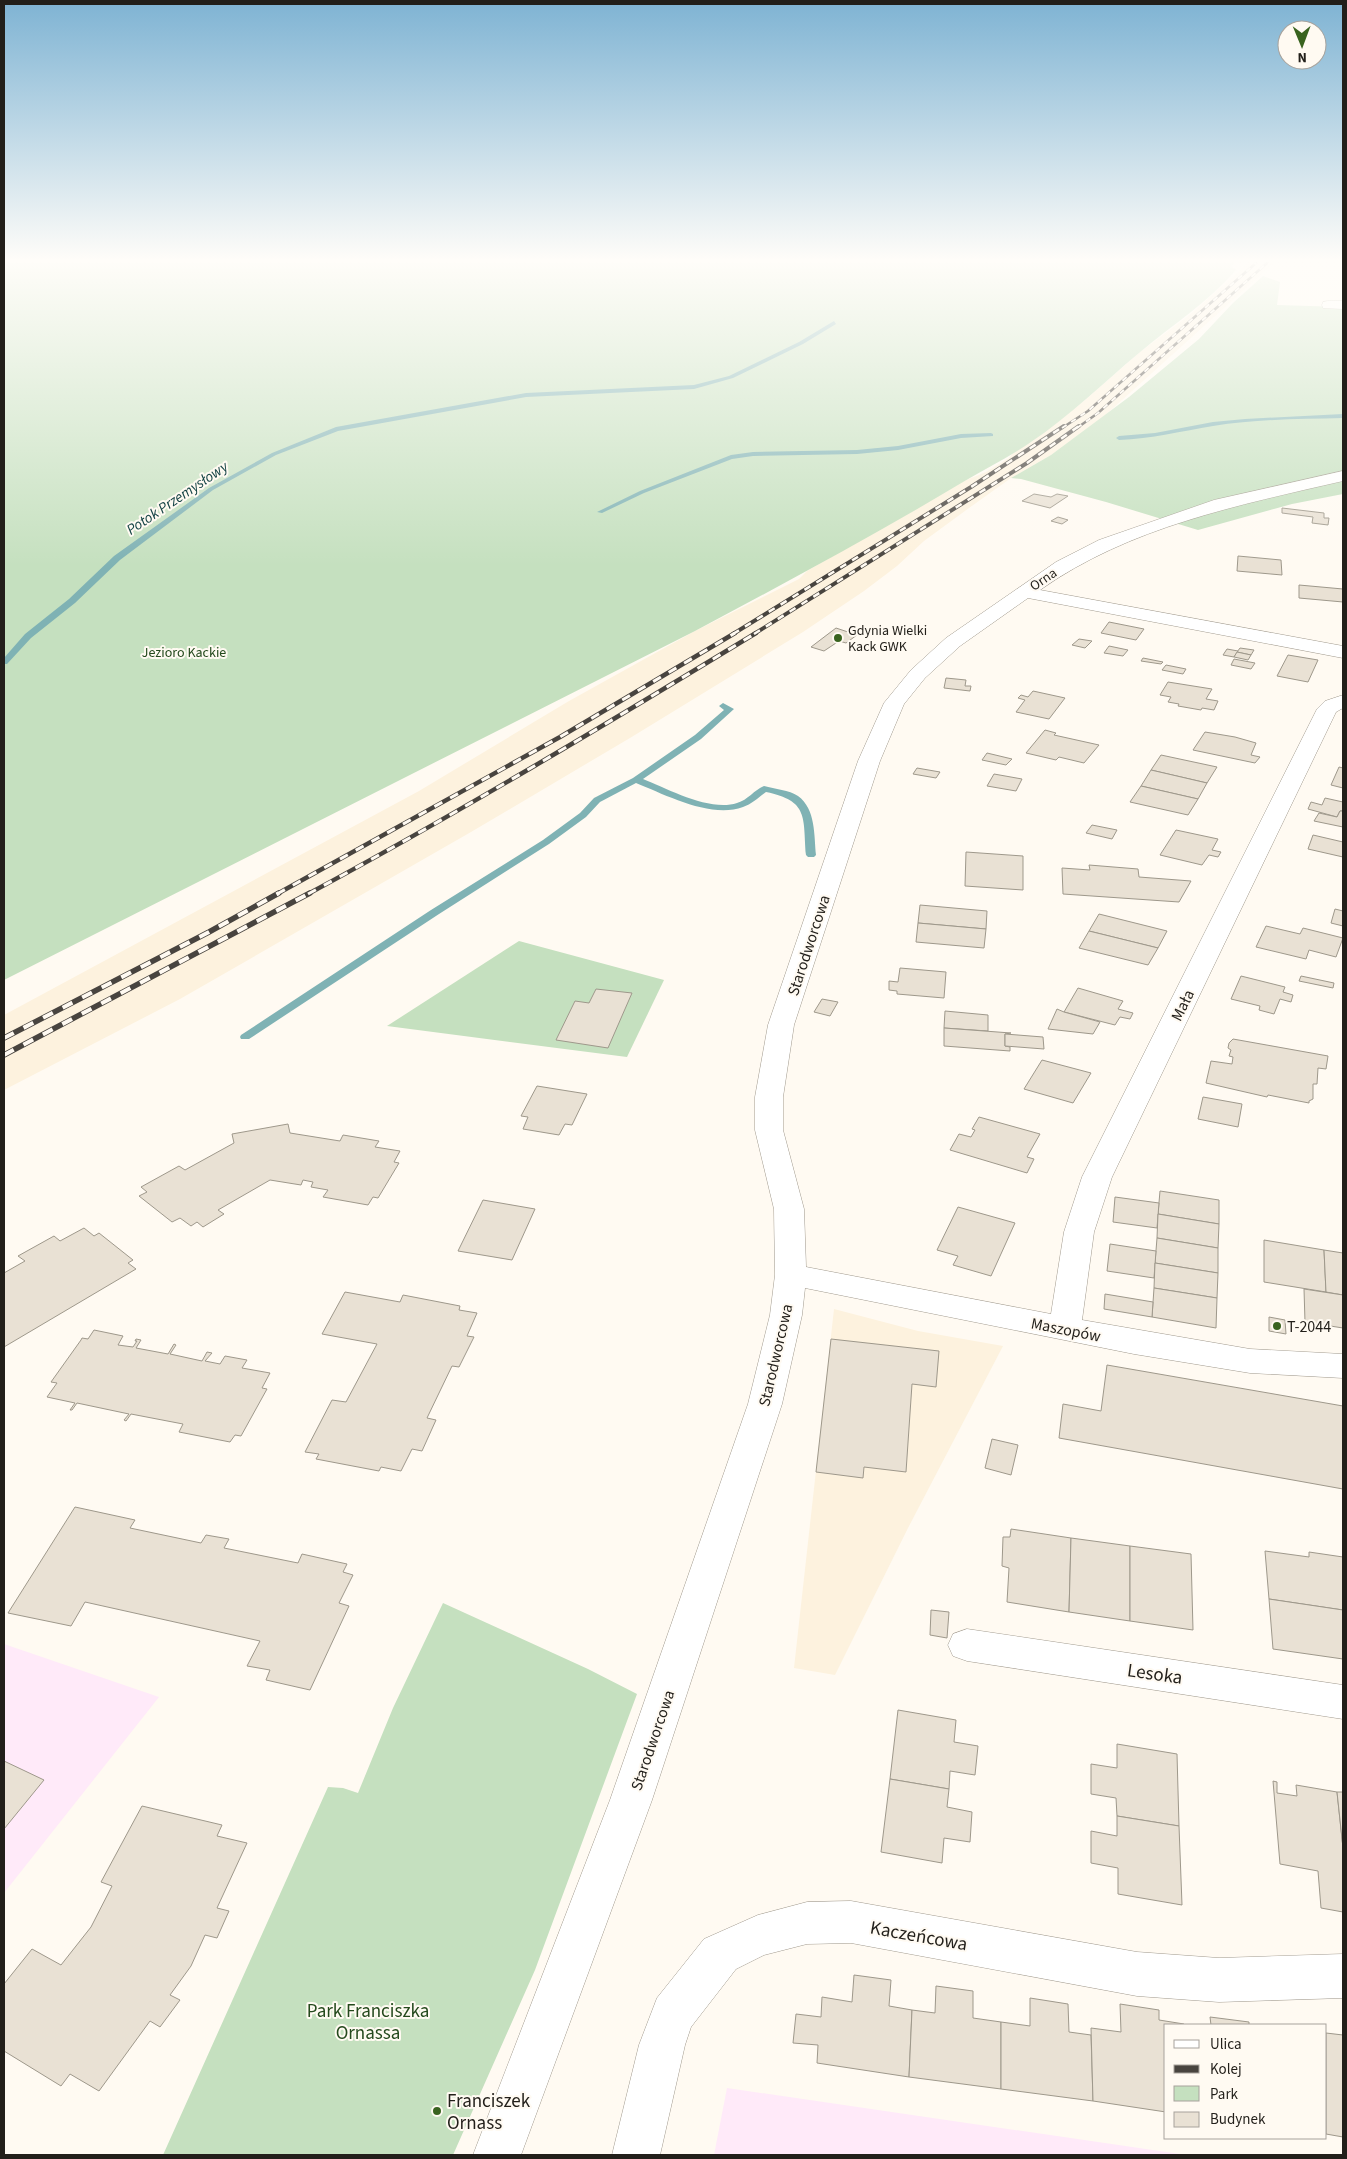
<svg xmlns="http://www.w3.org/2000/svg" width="1347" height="2159" font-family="'Source Sans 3',sans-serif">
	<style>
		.built { fill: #fdf2de }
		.education { fill: #ffeaf9 }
		.green { fill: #c5e0bf }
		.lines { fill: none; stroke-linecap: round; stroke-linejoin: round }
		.stream { fill: #7fb2b4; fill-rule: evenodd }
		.building { fill: #e9e1d4; stroke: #9e988b }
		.minor-casing { stroke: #a19a8e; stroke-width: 1 }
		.minor { fill: #fff; fill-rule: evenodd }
		.rail-far3-casing { stroke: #48443f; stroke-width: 2.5 }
		.rail-far2-casing { stroke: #48443f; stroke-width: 4 }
		.rail-far1-casing { stroke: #48443f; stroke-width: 4.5 }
		.rail-casing { stroke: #48443f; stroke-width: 5.5 }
		.rail-far3 { stroke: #fffaf2; stroke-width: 2; stroke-dasharray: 5.5; stroke-linecap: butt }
		.rail-far2 { stroke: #fffaf2; stroke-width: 2.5; stroke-dasharray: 7; stroke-linecap: butt }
		.rail-far1 { stroke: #fffaf2; stroke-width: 3; stroke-dasharray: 9; stroke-linecap: butt }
		.rail { stroke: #fffaf2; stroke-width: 4; stroke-dasharray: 11; stroke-linecap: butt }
		.poi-dot { fill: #39631f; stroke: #fffaf2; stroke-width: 2 }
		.labels { text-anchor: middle; stroke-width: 4; stroke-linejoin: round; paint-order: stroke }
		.far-street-label { font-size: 14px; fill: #221f1a; stroke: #fffaf2 }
		.far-poi-label { font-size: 14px; fill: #221f1a; stroke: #fffaf2; text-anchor: start }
		.far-park-label { font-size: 14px; fill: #24491c; stroke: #fffaf2 }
		.far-water-label { font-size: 15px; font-style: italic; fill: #134244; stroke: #fffaf2 }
		.street-label { font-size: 16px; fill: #221f1a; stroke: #fffaf2 }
		.poi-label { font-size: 16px; fill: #221f1a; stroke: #fffaf2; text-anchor: start }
		.near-street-label { font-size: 19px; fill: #221f1a; stroke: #fffaf2 }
		.near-park-label { font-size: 19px; fill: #24491c; stroke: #fffaf2 }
		.near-poi-label { font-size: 19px; fill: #221f1a; stroke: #fffaf2; text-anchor: start }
	</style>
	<rect width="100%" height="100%" fill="#fffaf2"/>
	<!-- built -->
	<g class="built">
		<path d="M1248,263H1274L1101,419L1051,455L1011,478L969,508L924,541L897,566L864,591L803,632L630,738L471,832L180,999L4,1090V1015L419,791L569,701L695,631L799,579L807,571L964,481L986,472L1009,458L1013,453L1031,442L1084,401L1140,352L1192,313Z"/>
		<path d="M834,1309L918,1331L1003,1346L908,1528L835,1675L794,1668Z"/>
	</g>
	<!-- education -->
	<g class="education">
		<path d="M4,1644L159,1697L4,1893Z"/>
		<path d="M727,2088L1187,2155H714Z"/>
	</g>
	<!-- green -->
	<g class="green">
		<path d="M4,263H1234L1231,266L1236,270C1207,303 1172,325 1139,353C1103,383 1070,416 1031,442C1009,457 985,469 963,482C875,535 785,583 695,631L4,980Z"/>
		<path d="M1263,276L1280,282L1277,305L1343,307V494L1292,504L1198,530L1106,502L1021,479L1011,478L1051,455L1129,397L1199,339L1233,303Z"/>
		<path d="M519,941L664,980L627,1057L387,1026Z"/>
		<path d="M443,1603L588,1669L637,1694L535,1970L453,2155H163L328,1787L343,1788L358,1793L393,1708Z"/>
	</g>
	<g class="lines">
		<!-- stream -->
		<g class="stream">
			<path d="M834,321L836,324L803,344L733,378L694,389L526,397L338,431L276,455L213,490L120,560L75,603L31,638L7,664H4V658L25,634L69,599L114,556L209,488L272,453L336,427L526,393L694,385L729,376L799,342Z"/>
			<path d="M1343,414V418C1300,419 1256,419 1213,426C1182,431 1151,439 1119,440L1116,438L1119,436L1155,433L1213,422L1245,419Z"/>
			<path d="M991,433L993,434V436L961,438L898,450L857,454L753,456L732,459L644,493L602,513L597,512L640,491L731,455L753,452L857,450L898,446L961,434Z"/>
			<path d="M723,703L734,709L701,739L643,779C668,789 710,812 737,803C748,800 754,790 764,786C775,789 789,790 798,796C816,809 814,836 816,855L814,857H808L806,855C803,817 809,801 766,792C759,797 752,804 743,807C711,819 666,795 636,783L600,802L586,817L549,844L439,914L249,1039H241L240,1037L241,1035L431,910L543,840L580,813L594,798L633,778L695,735L724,710L719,706Z"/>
		</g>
	</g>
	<!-- building -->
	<g class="building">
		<path d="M1034,494L1051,497L1057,494L1068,496L1050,508L1022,501Z"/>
		<path d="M1282,508L1324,513V518H1329L1328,525L1312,523L1313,517L1282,513Z"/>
		<path d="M1058,517L1068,520L1062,524L1051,521Z"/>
		<path d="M1238,556L1281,560L1282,575L1237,571Z"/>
		<path d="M1299,585L1343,589V602L1299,598Z"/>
		<path d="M1109,622L1144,629L1136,640L1101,633Z"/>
		<path d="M836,628L857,635L846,643L839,641L824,651L811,647Z"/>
		<path d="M1079,639L1092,641L1085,648L1072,645Z"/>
		<path d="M1109,646L1128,650L1123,656L1104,653Z"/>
		<path d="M1240,648L1254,650L1251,655L1237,652Z"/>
		<path d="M1227,649L1238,651L1234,657L1223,655Z"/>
		<path d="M1237,652L1251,655L1248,660L1234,657Z"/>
		<path d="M1288,655L1318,660L1308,682L1277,676Z"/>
		<path d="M1143,658L1163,662L1161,664L1141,661Z"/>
		<path d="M1234,659L1255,663L1251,669L1231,665Z"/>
		<path d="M1166,665L1186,669L1183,674L1162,670Z"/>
		<path d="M946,678L966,680L965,686H971L970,691L944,688Z"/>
		<path d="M1168,682L1212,689L1206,699L1218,701L1214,710L1202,708L1201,710L1178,706L1179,704L1168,702L1171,697L1160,695Z"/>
		<path d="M1033,691L1065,698L1049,719L1016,712L1025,700L1018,698L1021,695L1028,697Z"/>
		<path d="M1045,730L1056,733L1054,735L1099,745L1084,763L1059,757L1056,760L1026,753Z"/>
		<path d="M1205,732L1235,737L1256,743L1251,755L1260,757L1255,763L1193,750Z"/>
		<path d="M987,753L1012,759L1006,765L982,760Z"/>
		<path d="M1161,755L1217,767L1207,783L1151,770Z"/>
		<path d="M1339,767L1343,768V788L1331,785Z"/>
		<path d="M917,768L940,772L936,778L913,774Z"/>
		<path d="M1151,770L1207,783L1198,799L1141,786Z"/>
		<path d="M994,774L1022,779L1016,791L987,786Z"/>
		<path d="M1141,786L1198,799L1188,815L1130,802Z"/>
		<path d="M1325,798L1343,802V811H1340L1337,817L1308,809L1311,802L1322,805Z"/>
		<path d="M1340,811H1343V827L1314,821L1319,813L1337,817Z"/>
		<path d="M1092,825L1117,830L1112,839L1086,833Z"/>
		<path d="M1176,830L1218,839L1212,850L1221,852L1218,857L1209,855L1202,865L1160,855Z"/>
		<path d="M1313,835L1343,842V857L1308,849Z"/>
		<path d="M966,852L1023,856V890L965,886Z"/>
		<path d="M1089,865L1138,869L1139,877L1191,881L1179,902L1063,894L1062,868L1090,870Z"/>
		<path d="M920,905L987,911L986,929L918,923Z"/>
		<path d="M1335,909L1343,911V926L1331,923Z"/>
		<path d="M1099,914L1167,931L1158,948L1089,931Z"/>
		<path d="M918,923L986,929L984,948L916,942Z"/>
		<path d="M1266,926L1300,934L1303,928L1343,938L1336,957L1309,950L1306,959L1256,947Z"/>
		<path d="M1089,931L1158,948L1148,965L1079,948Z"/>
		<path d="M900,968L946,972L944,998L897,994V991L889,990V981L898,982Z"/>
		<path d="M1241,976L1285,987L1283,992L1293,995L1291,1002L1280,999L1274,1014L1259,1010L1260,1006L1231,999Z"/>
		<path d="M1301,976L1334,983L1333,988L1299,981Z"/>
		<path d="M1078,988L1123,1001L1118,1009L1133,1013L1130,1019L1120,1017L1115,1025L1064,1012Z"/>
		<path d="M596,989L632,993L608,1048L556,1040L575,1001L589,1003Z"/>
		<path d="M822,999L838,1002L830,1016L814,1012Z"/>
		<path d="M1057,1009L1064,1012L1100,1022L1093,1034L1048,1029Z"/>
		<path d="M945,1011L988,1015V1031L944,1028Z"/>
		<path d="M944,1028L1011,1033L1005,1034V1046L1010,1047V1051L944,1046Z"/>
		<path d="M1005,1034L1043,1037L1044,1049L1005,1046Z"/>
		<path d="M1233,1039L1328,1056L1326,1069L1318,1068L1317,1084H1313V1099L1309,1101V1103L1268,1095L1267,1097L1206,1083L1211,1061L1232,1064L1233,1057L1229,1056L1231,1050L1228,1048L1229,1043Z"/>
		<path d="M1042,1060L1091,1073L1073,1103L1024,1089Z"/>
		<path d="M537,1086L587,1094L572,1125L565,1124L559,1135L523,1129L528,1117L521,1116Z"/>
		<path d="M1203,1097L1242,1104L1238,1127L1198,1119Z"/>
		<path d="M979,1117L1040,1134L1027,1157L1034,1159L1027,1173L950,1150L959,1134L971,1137L975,1130L972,1129Z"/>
		<path d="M288,1124L290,1133L340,1141L343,1135L379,1141L375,1147L400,1151L394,1162L399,1163L378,1198L373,1197L368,1205L323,1197L328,1190L311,1187L313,1182L303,1180L301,1185L270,1180L218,1210L224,1214L203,1227L197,1222L191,1226L180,1218L172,1222L139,1196L147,1192L141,1187L179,1166L185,1170L234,1143L232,1134Z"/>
		<path d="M1160,1191L1219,1200V1224L1158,1214Z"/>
		<path d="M1115,1197L1159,1203L1157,1228L1113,1222Z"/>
		<path d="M483,1200L535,1209L512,1260L458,1251Z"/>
		<path d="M958,1207L1015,1223L991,1276L953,1265L958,1256L937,1250Z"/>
		<path d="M1158,1214L1219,1224L1218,1248L1157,1238Z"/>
		<path d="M84,1228L94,1236L99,1233L133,1260L128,1263L136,1269L4,1347V1273L25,1261L18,1256L54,1236L60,1241Z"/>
		<path d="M1157,1238L1218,1248V1273L1155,1263Z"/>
		<path d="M1264,1240L1324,1250L1326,1292L1264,1282Z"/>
		<path d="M1110,1244L1156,1251L1154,1278L1107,1271Z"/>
		<path d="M1324,1250L1343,1253V1295L1326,1292Z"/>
		<path d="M1155,1263L1218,1273L1217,1298L1154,1288Z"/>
		<path d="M1154,1288L1217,1298L1216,1328L1152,1317Z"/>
		<path d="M1304,1289L1343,1295V1328L1305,1322Z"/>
		<path d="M345,1292L400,1302L403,1295L460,1306L459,1310L477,1313L467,1336L474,1337L459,1367L452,1366L427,1418L436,1420L422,1451L412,1449L401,1471L381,1467L379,1471L316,1459L319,1454L305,1452L332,1400L346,1402L377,1344L322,1334Z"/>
		<path d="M1105,1294L1153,1302L1152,1317L1104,1309Z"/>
		<path d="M1269,1317L1285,1320L1286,1334L1269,1331Z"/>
		<path d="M94,1330L123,1336L118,1345L133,1347L137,1341H135L136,1339L141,1340L136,1348L168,1354L174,1344L176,1345L170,1354L202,1361L207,1352L212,1353L205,1361L220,1364L225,1356L247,1360L242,1368L270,1373L262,1388L267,1389L241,1436L235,1435L230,1442L179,1432L183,1424L131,1414L126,1421L124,1420L129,1414L77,1403L72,1410H70L75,1403L47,1397L57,1383L51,1382L81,1340L82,1338L88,1339Z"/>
		<path d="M831,1339L939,1351L936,1387L912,1384L906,1472L864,1467L863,1478L816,1472Z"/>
		<path d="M1107,1365L1343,1406V1489L1059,1438L1063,1404L1101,1411Z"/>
		<path d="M992,1439L1018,1445L1011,1475L985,1468Z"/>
		<path d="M75,1507L135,1520L130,1528L201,1543L206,1535L229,1539L224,1548L298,1563L302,1554L347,1564L343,1572L353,1575L339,1603L349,1606L310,1690L266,1680L270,1670L247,1666L260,1641L85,1602L71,1626L8,1613Z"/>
		<path d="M1011,1529L1071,1538L1069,1612L1007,1602L1009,1568L1002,1566L1003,1537H1010Z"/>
		<path d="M1071,1538L1130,1546V1621L1069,1612Z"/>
		<path d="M1130,1546L1191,1554L1193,1630L1130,1621Z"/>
		<path d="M1265,1551L1309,1557V1552L1343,1557V1610L1269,1599Z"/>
		<path d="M1269,1599L1343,1610V1659L1273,1649Z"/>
		<path d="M931,1610L949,1612L947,1638L930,1635Z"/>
		<path d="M898,1710L956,1720L954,1742L978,1746L975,1775L950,1771L949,1789L890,1779Z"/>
		<path d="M1117,1744L1177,1754L1179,1826L1117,1816L1116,1798L1091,1794V1764L1117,1768Z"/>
		<path d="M4,1761L44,1780L4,1829Z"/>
		<path d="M890,1779L949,1789L947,1807L972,1812L970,1842L944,1838L942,1863L881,1852Z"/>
		<path d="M1273,1781L1277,1782V1793L1297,1796L1296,1785L1337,1792L1343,1848V1912L1321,1908L1318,1871L1280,1864Z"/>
		<path d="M1337,1792H1343V1848Z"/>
		<path d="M142,1806L222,1825L217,1836L247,1843L217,1908L229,1911L217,1938L205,1935L191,1966L170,1995L180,2000L160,2027L150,2021L99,2091L70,2074L61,2086L4,2051V1984L32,1949L61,1965L91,1927L112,1886L101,1882Z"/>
		<path d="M1117,1816L1179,1826L1182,1905L1118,1894V1868L1091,1863V1831L1117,1836Z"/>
		<path d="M854,1975L891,1980L889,2006L912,2010L909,2077L817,2063L818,2045L793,2043L796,2014L821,2017L822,1997L852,2002Z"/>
		<path d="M936,1986L973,1991V2018L1001,2022V2089L909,2077L912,2010L935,2013Z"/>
		<path d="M1030,1998L1068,2004L1069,2032L1091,2035L1093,2101L1001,2089V2022L1030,2026Z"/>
		<path d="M1120,2004L1159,2010V2020L1184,2024L1185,2025H1166V2112L1093,2101L1091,2028L1121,2032Z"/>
		<path d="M1210,2017L1249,2022V2025H1211Z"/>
		<path d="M1326,2033L1343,2035V2137L1326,2134Z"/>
	</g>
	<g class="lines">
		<!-- minor casing -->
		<g class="minor-casing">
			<g id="minor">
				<path d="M1328,301H1343V309L1323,308L1322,305L1323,302Z"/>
				<path d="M1343,471V481C1239,505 1129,527 1040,590L1343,646V658L1028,598L960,646L925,678L904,704L880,761L794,1025L783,1097V1130L804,1209L806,1267L1051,1314L1064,1232L1082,1177L1317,709L1325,701L1343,695V708L1336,712L1112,1177L1094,1232L1082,1320L1250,1349L1343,1354V1378L1250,1373L1134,1354L805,1288L802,1315L782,1404L652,1800L521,2155H473L610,1800L748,1404L770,1315L775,1275L774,1209L755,1130V1097L768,1025L858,761L884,703L911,670L946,638L1056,562L1099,540L1214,500Z"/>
				<path d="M967,1629L1343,1685V1719L967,1661L953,1656L948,1645L953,1634Z"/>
				<path d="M851,1901L1137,1952L1219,1958L1343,1954V1998L1219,2002L1137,1996L851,1943L807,1944L764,1955L736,1969L691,2027L685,2045L660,2155H612L639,2045L657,1998L704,1939L758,1915L807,1902Z"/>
			</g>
		</g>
		<!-- minor -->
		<use href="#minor" class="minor"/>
		<!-- rail-far3 casing -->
		<g class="rail-far3-casing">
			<g id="rail-far3">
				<path d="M1062,428L1088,411L1256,263"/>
				<path d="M1077,428L1098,413L1267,263"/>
			</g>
		</g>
		<!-- rail-far2 casing -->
		<g class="rail-far2-casing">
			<g id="rail-far2">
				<path d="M733,634L971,487L1064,426"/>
				<path d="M754,634L1027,463L1079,426"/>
			</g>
		</g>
		<!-- rail-far1 casing -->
		<g class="rail-far1-casing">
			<g id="rail-far1">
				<path d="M277,894L560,737L735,633"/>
				<path d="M308,894C460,812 608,723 756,633"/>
			</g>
		</g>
		<!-- rail casing -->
		<g class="rail-casing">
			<g id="rail">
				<path d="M4,1038L209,932L279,893"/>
				<path d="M4,1055L310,893"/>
			</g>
		</g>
		<!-- rail-far3 -->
		<use href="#rail-far3" class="rail-far3"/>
		<!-- rail-far2 -->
		<use href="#rail-far2" class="rail-far2"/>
		<!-- rail-far1 -->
		<use href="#rail-far1" class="rail-far1"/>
		<!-- rail -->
		<use href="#rail" class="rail"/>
	</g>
	<!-- sky -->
	<linearGradient id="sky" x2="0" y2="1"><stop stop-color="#7eb3d3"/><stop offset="0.46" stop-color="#fffdf9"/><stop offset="1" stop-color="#fffdf9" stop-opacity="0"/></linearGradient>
	<rect width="1347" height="566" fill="url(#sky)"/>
	<!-- markers -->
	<g class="poi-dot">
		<circle cx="838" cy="638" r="5"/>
		<circle cx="1277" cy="1326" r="5"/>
		<circle cx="437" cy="2111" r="5"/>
	</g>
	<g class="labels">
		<!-- far-street labels -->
		<g class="far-street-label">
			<text transform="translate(1043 579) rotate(-34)" y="5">Orna</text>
		</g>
		<!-- far-poi labels -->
		<g class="far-poi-label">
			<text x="848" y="635">Gdynia Wielki<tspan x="848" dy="16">Kack GWK</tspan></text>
		</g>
		<!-- far-park labels -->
		<g class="far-park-label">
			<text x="184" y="657">Jezioro Kackie</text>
		</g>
		<!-- far-water labels -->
		<g class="far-water-label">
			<text transform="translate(177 498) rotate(-34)" y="5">Potok Przemysłowy</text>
		</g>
		<!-- street labels -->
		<g class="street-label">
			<text transform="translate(808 945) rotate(-72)" y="6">Starodworcowa</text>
			<text transform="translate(1182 1005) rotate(-64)" y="6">Mała</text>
			<text transform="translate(1066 1329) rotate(11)" y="6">Maszopów</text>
			<text transform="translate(775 1355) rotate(-77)" y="6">Starodworcowa</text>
			<text transform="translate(652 1740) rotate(-71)" y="6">Starodworcowa</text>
		</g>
		<!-- poi labels -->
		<g class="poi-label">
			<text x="1287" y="1332">T-2044</text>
		</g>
		<!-- near-street labels -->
		<g class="near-street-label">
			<text transform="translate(1155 1673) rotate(8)" y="7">Lesoka</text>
			<text transform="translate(919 1935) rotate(10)" y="7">Kaczeńcowa</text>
		</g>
		<!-- near-park labels -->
		<g class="near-park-label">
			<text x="368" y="2017">Park Franciszka<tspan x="368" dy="22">Ornassa</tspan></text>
		</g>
		<!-- near-poi labels -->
		<g class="near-poi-label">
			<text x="447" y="2107">Franciszek<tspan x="447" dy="22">Ornass</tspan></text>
		</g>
	</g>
	<!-- border -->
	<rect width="1347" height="2159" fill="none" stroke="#221f1a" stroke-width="10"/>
	<!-- legend -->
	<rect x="1164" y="2024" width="162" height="115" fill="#fffaf2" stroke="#a7a29c"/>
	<rect x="1174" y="2040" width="25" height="8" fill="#ffffff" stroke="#a7a29c"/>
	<text x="1210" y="2049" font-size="15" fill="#221f1a">Ulica</text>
	<rect x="1174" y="2065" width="25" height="8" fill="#48443f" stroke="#a7a29c"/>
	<text x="1210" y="2074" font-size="15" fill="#221f1a">Kolej</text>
	<rect x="1174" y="2086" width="25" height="15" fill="#c5e0bf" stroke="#a7a29c"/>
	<text x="1210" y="2099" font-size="15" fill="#221f1a">Park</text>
	<rect x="1174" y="2112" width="25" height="15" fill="#e9e1d4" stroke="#a7a29c"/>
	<text x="1210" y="2124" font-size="15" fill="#221f1a">Budynek</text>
	<!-- north arrow -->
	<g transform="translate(1302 45) rotate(179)"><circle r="24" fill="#fffaf2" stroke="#a7a29c"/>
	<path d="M0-4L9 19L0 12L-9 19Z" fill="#39631f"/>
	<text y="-8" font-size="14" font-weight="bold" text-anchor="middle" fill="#221f1a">N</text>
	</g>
</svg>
